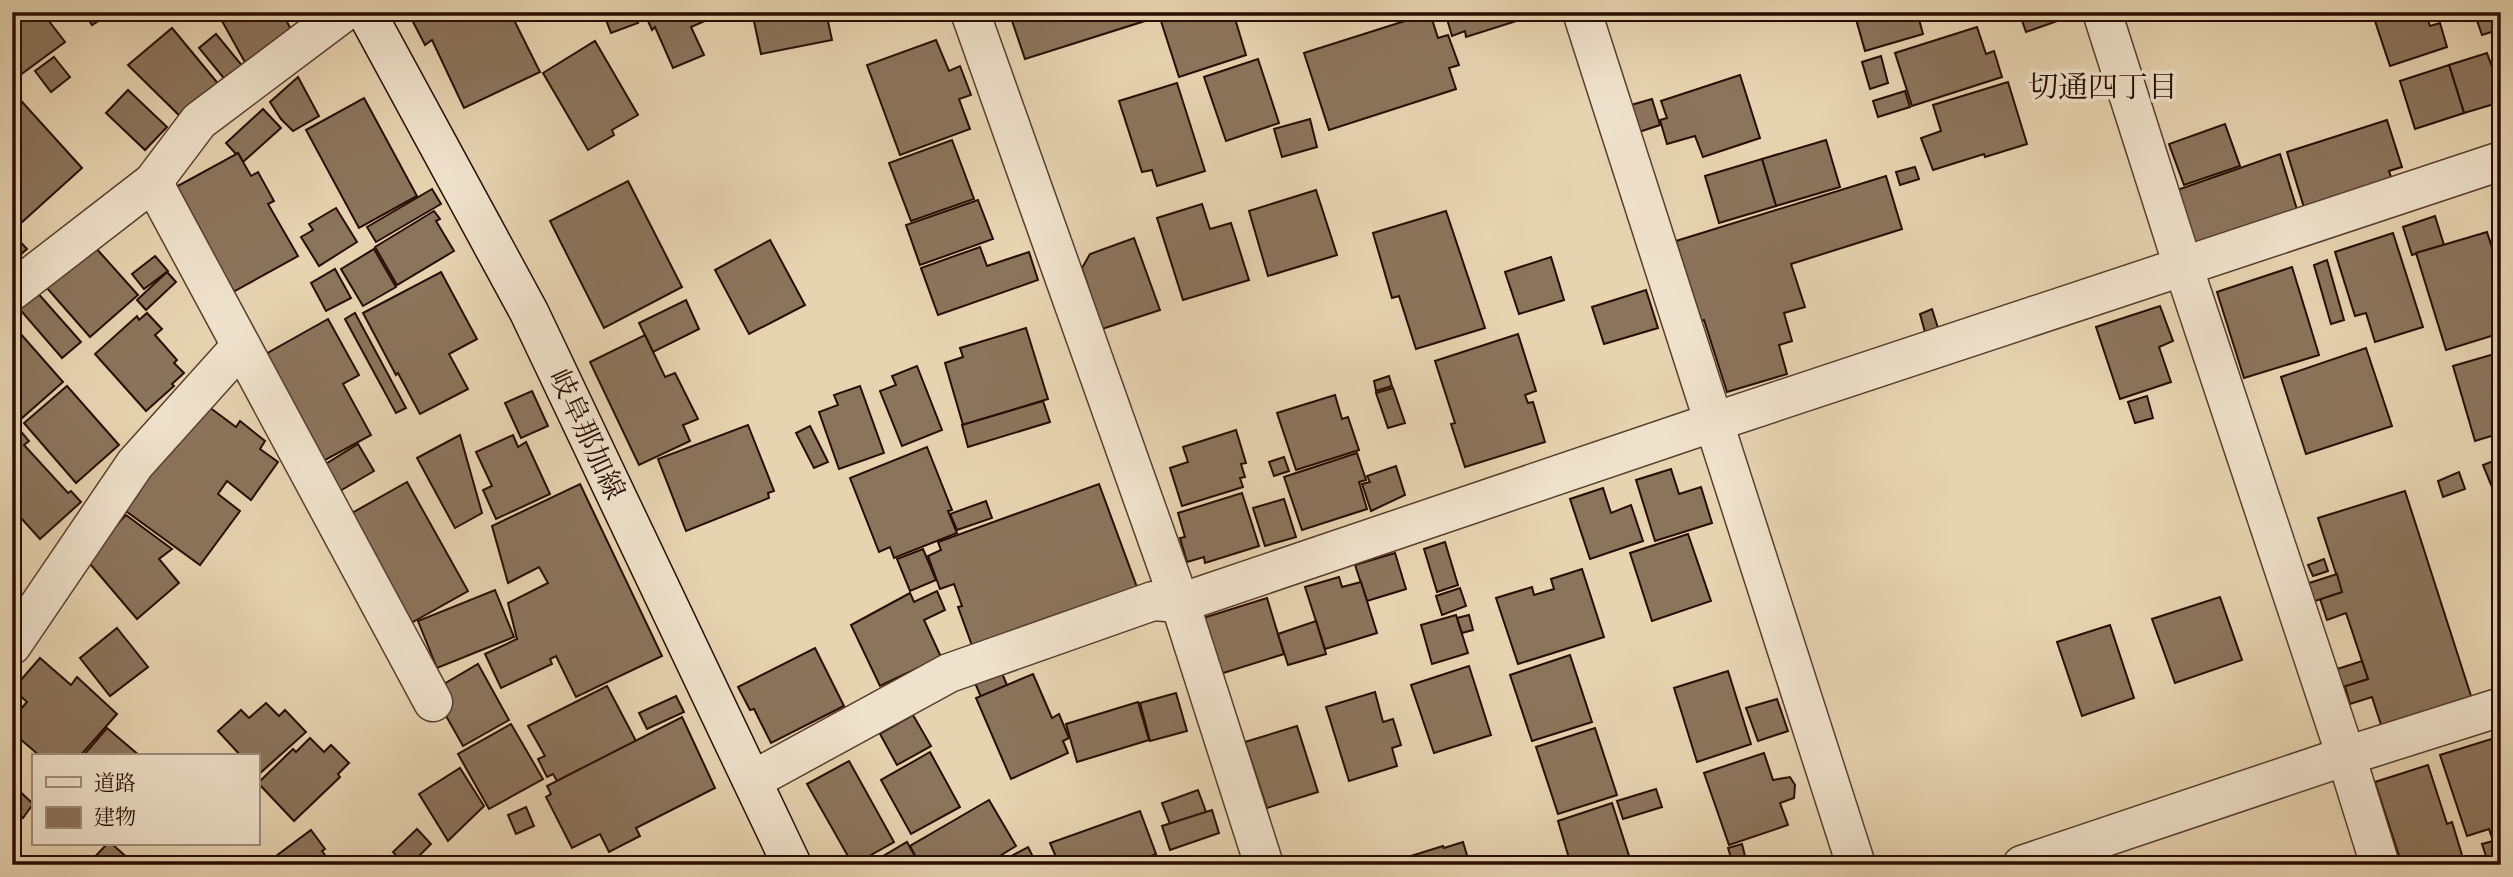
<svg xmlns="http://www.w3.org/2000/svg" width="2513" height="877" font-family="'Sorts Mill Goudy','Noto Serif JP',serif">
	<style>
		.building { fill: #8b745c; stroke: #290d00; stroke-width: 2 }
		.lines { fill: none; stroke-linecap: round; stroke-linejoin: round }
		.street-casing { stroke: #583e2c; stroke-width: 41 }
		.secondary-casing { stroke: #290d00; stroke-width: 41 }
		.street { stroke: #efe2cc; stroke-width: 38 }
		.secondary { stroke: #efe2cc; stroke-width: 38 }
		.labels { text-anchor: middle; stroke-width: 7; stroke-linejoin: round; paint-order: stroke }
		.street-label { font-size: 28px; fill: #290d00; stroke: #efe2cc }
		.neighbourhood-label { font-size: 30px; fill: #290d00; stroke: #efe2cc }
	</style>
	<rect width="100%" height="100%" fill="#e6d3b0"/>
	<filter id="stains"><feTurbulence type="fractalNoise" baseFrequency=".00286" numOctaves="4"/><feColorMatrix values="0 0 0 0 .2 0 0 0 0 .09 0 0 0 0 .02 0 0 0 .5 -.17"/></filter>
	<radialGradient id="worn" r=".72"><stop offset=".6" stop-color="#630" stop-opacity="0"/><stop offset="1" stop-color="#630" stop-opacity=".3"/></radialGradient>
	<!-- building -->
	<g class="building">
		<path d="M12,12H42L65,42L12,81Z"/>
		<path d="M84,12H112L92,25Z"/>
		<path d="M217,12H291L284,16L296,39L247,66Z"/>
		<path d="M419,12H510L540,72L464,108L432,40L425,45L410,16Z"/>
		<path d="M603,12H634L638,23L611,33Z"/>
		<path d="M644,12H725L691,27L704,55L673,68L655,27L652,30Z"/>
		<path d="M752,12H826L832,40L761,54Z"/>
		<path d="M1009,12H1145L1148,20L1025,59Z"/>
		<path d="M1154,12H1233L1246,55L1179,77L1159,15L1155,16Z"/>
		<path d="M1445,12H1524L1526,18L1466,37L1465,31L1452,36Z"/>
		<path d="M1854,12H1917L1923,34L1865,51Z"/>
		<path d="M2019,12H2067L2069,17L2026,32Z"/>
		<path d="M2372,12H2425L2430,26L2440,23L2447,47L2390,66Z"/>
		<path d="M2474,12H2501V29L2482,35Z"/>
		<path d="M1430,13L1438,38L1448,35L1459,65L1449,68L1456,89L1329,130L1304,53Z"/>
		<path d="M1977,27L1986,54L1994,51L2002,77L1912,106L1895,53Z"/>
		<path d="M172,28L225,92L189,125L128,65Z"/>
		<path d="M216,34L249,74L232,88L199,48Z"/>
		<path d="M936,40L949,71L960,66L971,95L959,99L970,129L900,155L867,65Z"/>
		<path d="M2501,40V71L2492,42Z"/>
		<path d="M595,41L638,115L612,130L614,135L588,150L543,73Z"/>
		<path d="M2487,53L2501,92V102L2464,113L2449,65Z"/>
		<path d="M1881,56L1888,83L1870,89L1862,62Z"/>
		<path d="M54,57L70,77L51,92L35,71Z"/>
		<path d="M1258,59L1279,123L1226,141L1204,77Z"/>
		<path d="M2449,65L2464,113L2415,129L2400,81Z"/>
		<path d="M1740,75L1760,138L1703,157L1695,136L1667,144L1660,120L1667,118L1661,101Z"/>
		<path d="M298,77L319,116L293,131L281,119L270,102Z"/>
		<path d="M2008,82L2027,144L1985,157L1984,154L1933,170L1921,138L1941,131L1933,105Z"/>
		<path d="M1177,83L1205,171L1157,186L1152,170L1142,172L1119,101Z"/>
		<path d="M128,90L167,127L145,150L106,113Z"/>
		<path d="M1905,91L1910,107L1878,117L1873,101Z"/>
		<path d="M14,93L82,168L21,223L12,213Z"/>
		<path d="M364,98L417,196L359,228L306,130Z"/>
		<path d="M1652,99L1660,125L1639,132L1631,105Z"/>
		<path d="M263,109L281,128L243,162L238,153L236,154L226,143Z"/>
		<path d="M1310,119L1317,147L1282,157L1274,129Z"/>
		<path d="M2387,120L2402,167L2389,171L2394,186L2306,214L2287,152Z"/>
		<path d="M2225,124L2240,166L2184,185L2169,144Z"/>
		<path d="M952,140L974,199L911,221L889,163Z"/>
		<path d="M1826,140L1840,187L1776,206L1762,159Z"/>
		<path d="M238,153L251,176L258,172L274,201L268,204L298,256L224,297L165,193Z"/>
		<path d="M2280,154L2299,216L2194,244L2177,190Z"/>
		<path d="M1762,159L1776,206L1719,223L1705,176Z"/>
		<path d="M1915,167L1919,179L1900,185L1896,172Z"/>
		<path d="M1886,176L1902,229L1791,264L1805,307L1784,313L1792,341L1779,345L1787,374L1727,392L1704,320L1701,321L1676,241Z"/>
		<path d="M628,181L682,287L604,328L550,221Z"/>
		<path d="M432,189L441,204L376,242L367,227Z"/>
		<path d="M1316,190L1337,255L1268,276L1249,211Z"/>
		<path d="M978,200L993,239L920,265L906,225Z"/>
		<path d="M1202,204L1210,229L1231,223L1249,280L1183,300L1157,218Z"/>
		<path d="M336,208L357,242L319,266L301,237L313,230L309,224Z"/>
		<path d="M434,211L440,219L436,221L454,251L397,285L375,247Z"/>
		<path d="M1446,211L1485,328L1416,349L1399,296L1392,298L1373,233Z"/>
		<path d="M2435,216L2444,245L2412,255L2403,227Z"/>
		<path d="M2487,232L2501,276V333L2446,350L2416,253Z"/>
		<path d="M12,233L27,249L12,262Z"/>
		<path d="M2393,233L2423,327L2375,342L2366,313L2355,316L2335,252Z"/>
		<path d="M1134,238L1160,310L1102,329L1082,268L1090,254Z"/>
		<path d="M770,240L805,305L749,334L715,270Z"/>
		<path d="M95,247L138,295L90,337L47,288Z"/>
		<path d="M980,247L987,266L1029,252L1038,280L938,315L921,268Z"/>
		<path d="M374,249L396,287L363,306L341,269Z"/>
		<path d="M155,256L168,271L144,289L132,274Z"/>
		<path d="M1551,257L1564,300L1519,314L1505,272Z"/>
		<path d="M2327,260L2344,320L2331,324L2314,265Z"/>
		<path d="M2292,267L2319,355L2244,378L2217,292Z"/>
		<path d="M335,269L351,298L326,311L311,283Z"/>
		<path d="M167,272L176,282L146,310L137,300Z"/>
		<path d="M441,272L477,339L449,354L468,389L420,414L398,373L396,375L363,313Z"/>
		<path d="M35,290L81,342L62,358L16,305Z"/>
		<path d="M1646,290L1658,328L1604,344L1592,307Z"/>
		<path d="M686,300L699,329L653,352L639,323Z"/>
		<path d="M2160,306L2173,341L2159,347L2171,382L2120,399L2096,327Z"/>
		<path d="M1932,309L1938,328L1925,332L1920,314Z"/>
		<path d="M147,313L162,329L155,335L177,360L174,363L184,373L172,384L174,386L146,411L95,354L137,316L139,320Z"/>
		<path d="M355,313L406,408L396,413L345,319Z"/>
		<path d="M328,319L359,375L343,384L371,435L316,465L257,359Z"/>
		<path d="M12,324L63,382L22,418L12,407Z"/>
		<path d="M1026,328L1048,399L963,425L945,363L963,357L960,348Z"/>
		<path d="M1518,334L1536,391L1525,395L1528,403L1533,402L1545,442L1465,467L1451,424L1455,423L1435,361Z"/>
		<path d="M645,335L665,377L675,373L698,419L683,425L690,441L639,465L590,362Z"/>
		<path d="M2366,348L2392,426L2306,454L2281,377Z"/>
		<path d="M2501,352V433L2475,441L2453,366Z"/>
		<path d="M917,366L942,430L902,446L880,391L896,385L892,376Z"/>
		<path d="M1389,376L1392,386L1376,391L1374,381Z"/>
		<path d="M67,386L119,445L76,483L24,423Z"/>
		<path d="M860,386L884,453L839,469L819,412L838,405L834,395Z"/>
		<path d="M1393,388L1405,423L1388,428L1376,393Z"/>
		<path d="M532,391L548,426L521,438L505,403Z"/>
		<path d="M1335,395L1342,419L1348,417L1359,450L1296,470L1277,413Z"/>
		<path d="M2147,396L2153,418L2135,423L2128,402Z"/>
		<path d="M201,401L236,427L240,421L265,441L260,449L278,462L251,500L227,481L218,494L240,511L200,565L123,509Z"/>
		<path d="M1043,401L1050,422L968,447L962,425Z"/>
		<path d="M12,421L29,441L24,445L68,493L71,491L81,502L40,539L12,508Z"/>
		<path d="M748,425L774,491L768,493L769,498L686,531L658,459Z"/>
		<path d="M810,426L828,462L814,468L796,433Z"/>
		<path d="M1236,430L1246,463L1241,464L1245,477L1240,478L1243,487L1182,506L1170,468L1188,462L1183,447Z"/>
		<path d="M460,435L482,513L455,528L417,458Z"/>
		<path d="M513,435L518,447L526,442L550,494L496,519L483,490L492,486L476,452Z"/>
		<path d="M358,444L374,471L340,491L324,465Z"/>
		<path d="M927,447L952,510L948,511L957,533L894,558L890,547L879,552L850,478Z"/>
		<path d="M1357,453L1366,480L1359,482L1367,509L1302,530L1284,477Z"/>
		<path d="M1284,457L1289,471L1274,476L1269,462Z"/>
		<path d="M2501,458V509L2483,465Z"/>
		<path d="M1396,466L1405,495L1371,511L1362,484L1370,482L1367,476Z"/>
		<path d="M1671,469L1679,494L1701,487L1712,523L1655,541L1636,480Z"/>
		<path d="M2459,472L2465,489L2443,497L2438,481Z"/>
		<path d="M407,482L468,591L404,627L336,522Z"/>
		<path d="M580,484L662,656L576,697L556,656L550,659L552,664L501,688L485,654L517,639L508,603L548,583L539,567L508,583L492,526Z"/>
		<path d="M1099,484L1138,590L974,651L958,607L962,606L954,584L940,589L928,556L941,550L938,542Z"/>
		<path d="M1603,488L1611,513L1631,505L1643,541L1590,559L1570,499Z"/>
		<path d="M2405,491L2473,702L2383,731L2372,697L2350,704L2345,686L2368,679L2346,613L2327,620L2320,599L2342,592L2318,518Z"/>
		<path d="M1242,493L1259,546L1205,563L1204,557L1187,562L1180,538L1185,537L1178,513Z"/>
		<path d="M1284,499L1296,537L1265,546L1253,508Z"/>
		<path d="M986,501L992,518L957,530L950,514Z"/>
		<path d="M126,515L172,549L159,559L179,583L137,619L85,558Z"/>
		<path d="M1688,534L1711,601L1652,621L1630,553Z"/>
		<path d="M1445,542L1458,585L1437,592L1424,549Z"/>
		<path d="M923,549L936,580L910,591L897,559Z"/>
		<path d="M1395,553L1406,589L1367,601L1355,565Z"/>
		<path d="M2324,559L2328,571L2313,576L2308,565Z"/>
		<path d="M1582,569L1604,637L1518,664L1496,598L1532,587L1534,595L1554,589L1551,579Z"/>
		<path d="M2337,574L2342,592L2306,604L2300,586Z"/>
		<path d="M1339,577L1342,587L1361,582L1377,633L1325,649L1305,587Z"/>
		<path d="M1460,588L1466,606L1442,615L1436,596Z"/>
		<path d="M495,590L514,637L437,668L418,621Z"/>
		<path d="M937,591L945,610L924,620L941,657L880,686L851,625L910,593L914,602Z"/>
		<path d="M2220,597L2242,660L2175,683L2152,619Z"/>
		<path d="M1267,598L1284,654L1217,675L1200,619Z"/>
		<path d="M1456,615L1468,653L1432,664L1421,625Z"/>
		<path d="M1469,615L1473,630L1462,633L1457,618Z"/>
		<path d="M1316,621L1326,654L1288,665L1278,634Z"/>
		<path d="M2110,625L2134,698L2082,716L2057,642Z"/>
		<path d="M117,628L148,667L110,696L80,658Z"/>
		<path d="M815,648L844,706L771,743L754,709L750,710L738,687Z"/>
		<path d="M1570,655L1592,722L1532,741L1510,675Z"/>
		<path d="M40,658L71,685L77,677L117,714L80,756H40L12,732V719L27,702L13,689Z"/>
		<path d="M2362,661L2368,679L2333,690L2328,672Z"/>
		<path d="M478,664L509,720L463,746L432,691Z"/>
		<path d="M1469,666L1491,735L1434,753L1411,685Z"/>
		<path d="M1001,671L1007,685L981,697L975,683Z"/>
		<path d="M1728,671L1751,744L1697,762L1674,688Z"/>
		<path d="M1033,674L1052,718L1059,714L1069,738L1063,741L1068,753L1011,779L976,698Z"/>
		<path d="M607,686L636,741L557,781L553,774L547,777L538,759L545,756L528,726Z"/>
		<path d="M1375,692L1383,722L1393,719L1401,745L1392,748L1397,766L1349,781L1326,707Z"/>
		<path d="M1176,693L1187,731L1150,741L1140,703Z"/>
		<path d="M676,696L684,712L647,729L639,713Z"/>
		<path d="M1777,699L1788,731L1758,741L1746,708Z"/>
		<path d="M1138,702L1149,740L1077,762L1066,724Z"/>
		<path d="M266,703L279,716L285,710L306,732L258,775L257,756H241L218,731L241,710L249,718Z"/>
		<path d="M913,715L931,746L897,765L880,734Z"/>
		<path d="M682,717L715,788L636,828L640,836L609,852L600,834L572,848L546,797L551,794L547,786Z"/>
		<path d="M511,724L543,779L489,809L458,754Z"/>
		<path d="M1297,726L1318,792L1267,808L1245,742Z"/>
		<path d="M107,728L140,756H83Z"/>
		<path d="M1595,728L1617,795L1558,814L1536,747Z"/>
		<path d="M2501,736V865H2489L2482,844L2493,841L2489,829L2467,836L2440,755Z"/>
		<path d="M310,738L324,752L331,745L349,763L338,774L340,777L294,821L258,783L293,749L296,752Z"/>
		<path d="M930,752L960,807L911,834L881,780Z"/>
		<path d="M1764,753L1773,780L1790,777L1795,785L1794,798L1780,803L1788,825L1729,845L1704,773Z"/>
		<path d="M849,761L894,842L853,865L807,784Z"/>
		<path d="M2428,765L2447,824L2452,822L2465,865H2402L2375,782Z"/>
		<path d="M460,768L484,806L448,841L419,794Z"/>
		<path d="M12,784L33,804L23,818L12,808Z"/>
		<path d="M1656,789L1662,807L1623,819L1617,801Z"/>
		<path d="M1198,790L1206,812L1170,824L1162,803Z"/>
		<path d="M989,800L1016,846L985,865H920L910,846Z"/>
		<path d="M1612,803L1632,865H1571L1558,821Z"/>
		<path d="M526,807L534,826L516,834L508,815Z"/>
		<path d="M1212,810L1219,833L1170,850L1162,826Z"/>
		<path d="M1140,811L1156,854L1128,865H1050L1048,860L1056,857L1050,843Z"/>
		<path d="M417,829L431,844L410,865H398L401,861L393,852Z"/>
		<path d="M311,830L325,849L322,851L332,865H264Z"/>
		<path d="M907,842L920,865H868Z"/>
		<path d="M1463,842L1470,865H1382L1443,846L1444,848Z"/>
		<path d="M107,844H112L131,861L127,865H87Z"/>
		<path d="M1742,844L1746,860L1733,864L1728,848Z"/>
		<path d="M1028,847L1037,865H995Z"/>
	</g>
	<g class="lines">
		<!-- street casing -->
		<g class="street-casing">
			<g id="street">
				<path d="M970,12L1180,603L1264,865"/>
				<path d="M1582,12L1856,865"/>
				<path d="M2102,12L2183,266L2346,756L2380,865"/>
				<path d="M153,182L433,702"/>
				<path d="M12,291L153,182L199,121L344,12"/>
				<path d="M12,645L135,464L241,346"/>
				<path d="M753,780L949,673L1153,601L1180,603L1714,422L2501,161"/>
				<path d="M2022,865L2346,756L2501,707"/>
			</g>
		</g>
		<!-- secondary casing -->
		<g class="secondary-casing">
			<path id="secondary" d="M366,12L529,312L792,865"/>
		</g>
		<!-- street -->
		<use href="#street" class="street"/>
		<!-- secondary -->
		<use href="#secondary" class="secondary"/>
	</g>
	<g class="labels">
		<!-- street labels -->
		<g class="street-label">
			<text transform="translate(588 434) rotate(65)" y="10">岐阜那加線</text>
		</g>
		<!-- neighbourhood labels -->
		<g class="neighbourhood-label">
			<text x="2103" y="97">切通四丁目</text>
		</g>
	</g>
	<!-- margin -->
	<rect width="2513" height="877" fill="none" stroke="#e6d3b0" stroke-width="42"/>
	<rect x="14" y="14" width="2485" height="849" fill="none" stroke="#290d00" stroke-width="3.5"/>
	<rect x="21" y="21" width="2471" height="835" fill="none" stroke="#290d00" stroke-width="2"/>
	<!-- legend -->
	<rect x="32" y="754" width="228" height="91" fill="#efe2cc" stroke="#a08d7a" stroke-width="2"/>
	<rect x="46" y="777" width="35" height="10" fill="#efe2cc" stroke="#a08d7a" stroke-width="2"/>
	<text x="94" y="790" font-size="21" fill="#290d00">道路</text>
	<rect x="46" y="807" width="35" height="21" fill="#8b745c" stroke="#a08d7a" stroke-width="2"/>
	<text x="94" y="824" font-size="21" fill="#290d00">建物</text>
	<rect width="100%" height="100%" filter="url(#stains)"/>
	<rect width="100%" height="100%" fill="url(#worn)"/>
</svg>
